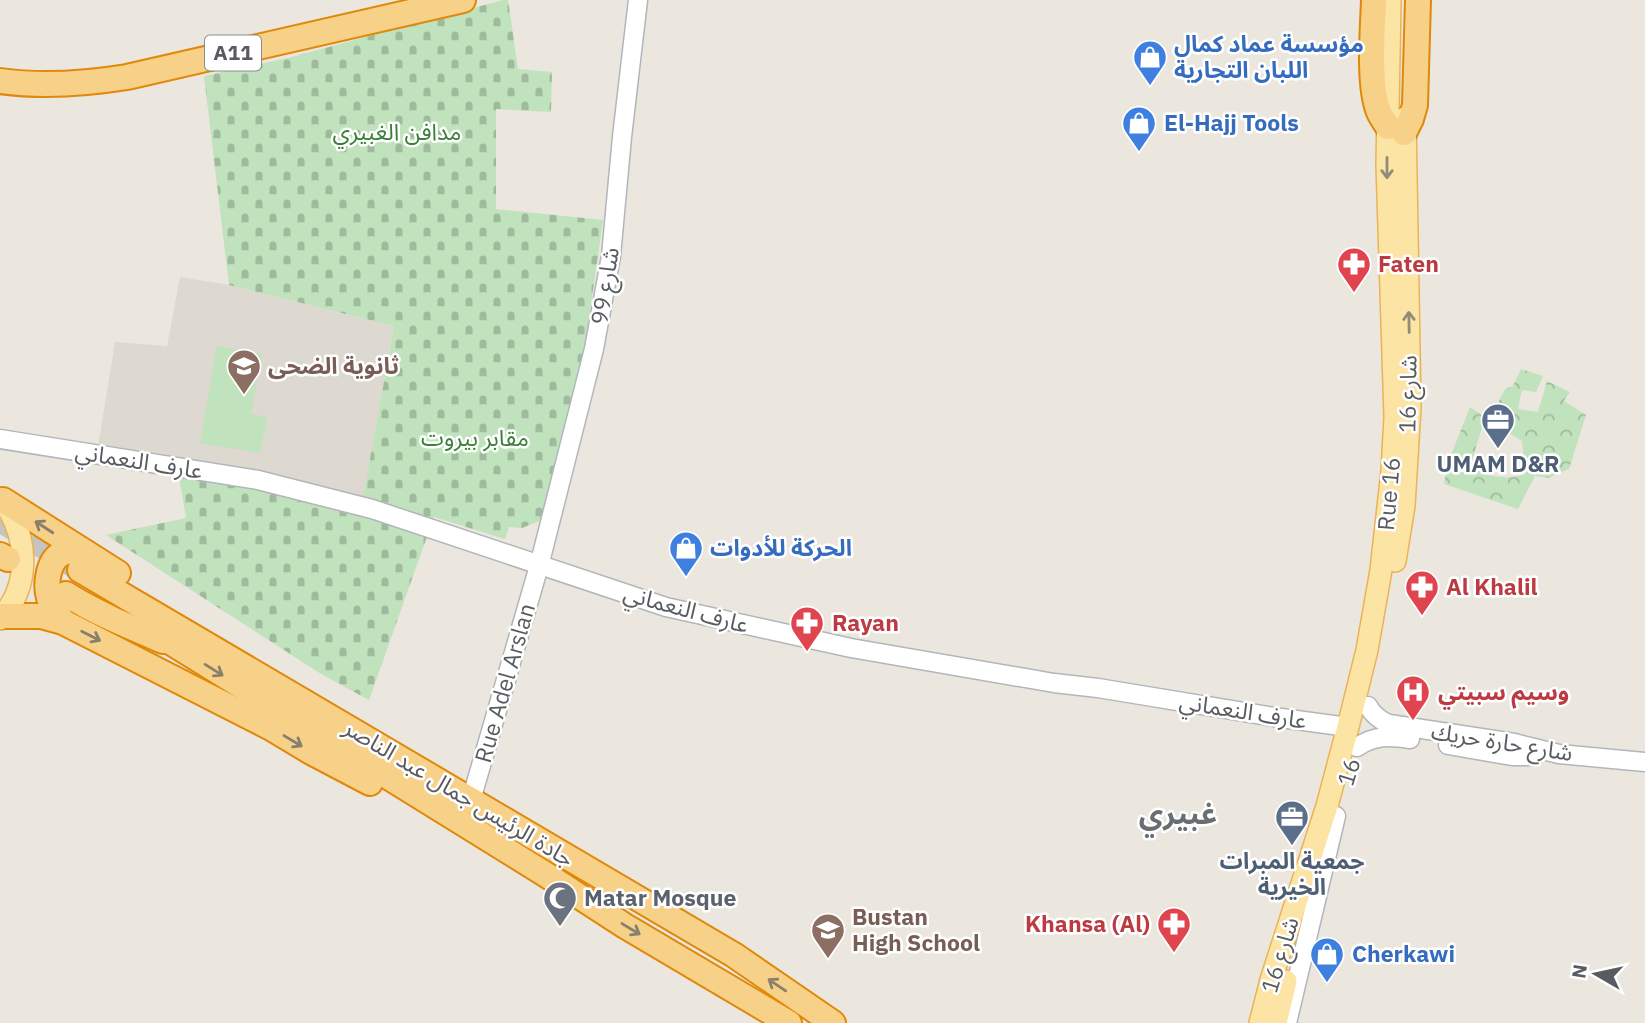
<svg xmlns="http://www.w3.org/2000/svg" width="1645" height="1023" font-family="'IBM Plex Sans','Noto Sans Arabic',sans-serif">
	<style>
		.education { fill: #ddd9d0 }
		.forest { fill: url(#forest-crowns) }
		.cemetery { fill: url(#cemetery-stones) }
		.pitch { fill: #c0e2bc }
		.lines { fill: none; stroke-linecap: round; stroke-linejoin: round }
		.highway-tunnel { stroke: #c6c4bf; stroke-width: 24; stroke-dasharray: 24 12; stroke-linecap: butt }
		.minor-casing { stroke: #b2b6ba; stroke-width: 21 }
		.major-casing { stroke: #eab358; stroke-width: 24 }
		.highway-casing { stroke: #e08809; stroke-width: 28 }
		.minor { stroke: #fff; stroke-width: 18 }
		.major { stroke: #fbe4a4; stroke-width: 21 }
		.highway { stroke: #f8d189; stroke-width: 24 }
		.oneway { stroke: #918c78 }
		.oneway2 { stroke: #887f6c }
		.labels { text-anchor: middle; stroke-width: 5; stroke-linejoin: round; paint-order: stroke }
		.shield { fill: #fff; stroke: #8a8d90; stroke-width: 2 }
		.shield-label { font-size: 21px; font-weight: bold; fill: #585c60 }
		.shop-label { font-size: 23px; font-weight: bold; fill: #366cbe; stroke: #fff; text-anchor: start }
		.park-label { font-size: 23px; fill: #3b8037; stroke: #fff }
		.health-label { font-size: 23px; font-weight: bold; fill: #be3a42; stroke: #fff; text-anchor: start }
		.street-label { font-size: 23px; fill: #585c60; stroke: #fff }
		.education-label { font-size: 23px; font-weight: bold; fill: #785e54; stroke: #fff; text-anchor: start }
		.service-label { font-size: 23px; font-weight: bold; fill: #4e5e75; stroke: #fff }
		.worship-label { font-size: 23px; font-weight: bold; fill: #5b616d; stroke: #fff; text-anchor: start }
		.district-label { font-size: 30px; font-weight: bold; fill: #696e72; stroke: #fff }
	</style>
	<defs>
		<pattern id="forest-crowns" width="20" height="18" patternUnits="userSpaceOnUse" patternTransform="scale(1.75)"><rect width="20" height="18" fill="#c0e2bc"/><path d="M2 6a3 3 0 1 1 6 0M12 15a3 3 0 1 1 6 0" fill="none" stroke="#9fba9c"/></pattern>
		<pattern id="cemetery-stones" width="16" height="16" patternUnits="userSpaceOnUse" patternTransform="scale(1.75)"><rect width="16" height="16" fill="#c0e2bc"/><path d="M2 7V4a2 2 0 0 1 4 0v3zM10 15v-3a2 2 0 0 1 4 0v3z" fill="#9fba9c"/></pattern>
	</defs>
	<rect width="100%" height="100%" fill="#ebe7df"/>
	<!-- education -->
	<path class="education" d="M180,277L229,285L394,326L363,499L98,447L115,342L167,346Z"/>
	<!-- forest -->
	<path class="forest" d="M1521,369L1543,376L1536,392L1522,390L1518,409L1538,412L1547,381L1570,392L1564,401L1586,415L1569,469L1548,478L1535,476L1518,509L1444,484L1447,465L1470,407L1485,417L1470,467C1488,476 1506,481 1525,474L1522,441L1489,421L1505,389L1513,386Z"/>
	<!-- cemetery -->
	<path class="cemetery" d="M503,0H508L518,69L552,72L551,112L496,109V209L603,220L582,368L547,518L522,528L509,527L505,539L434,517L369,700L321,674L106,535L186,518L176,459L363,498L394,326L229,285L204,76L288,58Z"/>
	<!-- pitch -->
	<path class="pitch" d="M217,346L262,354L251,414L267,417L260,453L200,443Z"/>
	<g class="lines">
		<!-- highway-tunnel -->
		<path class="highway-tunnel" d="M0,520L74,566"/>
		<!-- minor casing -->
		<g class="minor-casing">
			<g id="minor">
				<path d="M0,439L258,480L372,509L666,607L851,648L1054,683L1098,688L1274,717L1348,727"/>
				<path d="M1368,706C1373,715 1379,720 1389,724L1514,743L1559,754L1645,762"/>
				<path d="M1448,745L1512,756H1534"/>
				<path d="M1357,747C1375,735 1389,736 1410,739"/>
				<path d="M471,800L539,566L594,349L611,256L622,137L638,0"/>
				<path d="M1287,1023L1336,816"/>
			</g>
		</g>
		<!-- major casing -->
		<g class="major-casing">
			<g id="major">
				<path d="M1395,561L1404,506L1410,407L1405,118"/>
				<path d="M0,619C32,585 28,535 2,499"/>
				<path d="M1260,1023L1271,980L1327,806L1348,727L1367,650L1381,570L1392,471L1395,417L1387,165L1390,0"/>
				<path d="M1276,1023L1286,981"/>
			</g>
		</g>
		<!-- highway casing -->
		<g class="highway-casing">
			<g id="highway">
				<path d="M1374,0C1373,30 1368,85 1379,112C1381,117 1385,122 1388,127"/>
				<path d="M0,81C43,87 84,84 127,77L463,0"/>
				<path d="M1404,133L1411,119L1415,105L1418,0"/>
				<path d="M3,500L118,573"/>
				<path d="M0,555L8,559"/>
				<path d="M80,570L734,955L833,1023"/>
				<path d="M66,594C96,613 130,627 163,641"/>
				<path d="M2,616H41L63,622L271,728L311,752L370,783"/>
				<path d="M63,622C58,614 52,606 49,598C45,584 48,559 63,553C71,550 78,552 86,553"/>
				<path d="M151,630L545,874L625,926L789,1023"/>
			</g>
		</g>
		<!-- minor -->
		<use href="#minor" class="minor"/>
		<!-- major -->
		<use href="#major" class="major"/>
		<!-- highway -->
		<use href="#highway" class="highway"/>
	</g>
	<!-- one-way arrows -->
	<defs><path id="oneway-shaft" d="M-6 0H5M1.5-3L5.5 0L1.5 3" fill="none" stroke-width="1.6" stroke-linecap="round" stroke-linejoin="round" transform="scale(1.75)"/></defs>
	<g class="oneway">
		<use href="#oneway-shaft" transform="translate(1387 168) rotate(90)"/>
		<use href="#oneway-shaft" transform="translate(1409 322) rotate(-91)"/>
	</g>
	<g class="oneway2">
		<use href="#oneway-shaft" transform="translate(44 527) rotate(-147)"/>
		<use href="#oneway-shaft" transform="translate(91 636) rotate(27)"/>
		<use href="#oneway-shaft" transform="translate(214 670) rotate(32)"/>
		<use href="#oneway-shaft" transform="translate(293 741) rotate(31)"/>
		<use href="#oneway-shaft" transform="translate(631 929) rotate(31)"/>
		<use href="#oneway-shaft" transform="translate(777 985) rotate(-146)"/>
	</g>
	<!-- icons -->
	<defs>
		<g id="shop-pin" transform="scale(1.75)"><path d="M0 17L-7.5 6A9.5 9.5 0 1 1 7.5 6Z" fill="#3f7fe0" stroke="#fff"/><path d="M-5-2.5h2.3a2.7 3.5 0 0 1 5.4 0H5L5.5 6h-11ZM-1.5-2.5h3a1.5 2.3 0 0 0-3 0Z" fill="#fff"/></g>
		<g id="pharmacy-pin" transform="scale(1.75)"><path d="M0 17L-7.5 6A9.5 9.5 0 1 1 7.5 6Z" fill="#e0444e" stroke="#fff"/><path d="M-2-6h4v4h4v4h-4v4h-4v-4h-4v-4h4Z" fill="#fff"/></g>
		<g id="school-pin" transform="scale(1.75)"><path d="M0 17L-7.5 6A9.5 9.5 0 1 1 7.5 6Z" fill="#8d6e63" stroke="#fff"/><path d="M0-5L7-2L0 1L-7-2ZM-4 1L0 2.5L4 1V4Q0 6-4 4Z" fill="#fff"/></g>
		<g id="office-pin" transform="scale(1.75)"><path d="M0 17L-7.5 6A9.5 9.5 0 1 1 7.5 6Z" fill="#5c6f8a" stroke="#fff"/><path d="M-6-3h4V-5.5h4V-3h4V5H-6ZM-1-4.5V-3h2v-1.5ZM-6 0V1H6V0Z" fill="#fff"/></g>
		<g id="hospital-pin" transform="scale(1.75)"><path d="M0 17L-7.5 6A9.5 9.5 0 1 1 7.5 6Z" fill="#e0444e" stroke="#fff"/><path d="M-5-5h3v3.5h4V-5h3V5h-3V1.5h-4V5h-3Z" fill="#fff"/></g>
		<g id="mosque-pin" transform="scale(1.75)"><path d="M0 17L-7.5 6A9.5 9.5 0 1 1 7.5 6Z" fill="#6b7280" stroke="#fff"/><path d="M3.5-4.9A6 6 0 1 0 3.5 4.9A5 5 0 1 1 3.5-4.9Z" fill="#fff"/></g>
	</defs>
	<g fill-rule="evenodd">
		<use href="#shop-pin" x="1150" y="57"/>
		<use href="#shop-pin" x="1139" y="123"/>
		<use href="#pharmacy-pin" x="1354" y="264"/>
		<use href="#school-pin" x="244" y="366"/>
		<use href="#office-pin" x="1498" y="420"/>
		<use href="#shop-pin" x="686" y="548"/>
		<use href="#pharmacy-pin" x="1422" y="587"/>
		<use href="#pharmacy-pin" x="807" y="623"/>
		<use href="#hospital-pin" x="1413" y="692"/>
		<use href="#office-pin" x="1292" y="817"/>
		<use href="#mosque-pin" x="560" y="898"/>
		<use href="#pharmacy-pin" x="1174" y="924"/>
		<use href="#school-pin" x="828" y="930"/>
		<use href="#shop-pin" x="1327" y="954"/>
	</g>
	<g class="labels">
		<!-- shield labels -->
		<rect class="shield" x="205" y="35.5" width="56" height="35" rx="5"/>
		<g class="shield-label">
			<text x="233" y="60">A11</text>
		</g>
		<!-- shop labels -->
		<g class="shop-label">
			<text x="1174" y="52">مؤسسة عماد كمال<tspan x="1174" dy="26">اللبان التجارية</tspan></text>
			<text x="1164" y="131">El-Hajj Tools</text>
			<text x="710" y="556">الحركة للأدوات</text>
			<text x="1352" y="962">Cherkawi</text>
		</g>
		<!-- park labels -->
		<g class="park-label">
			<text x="397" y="140">مدافن الغبيري</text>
			<text x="475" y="446">مقابر بيروت</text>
		</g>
		<!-- health labels -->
		<g class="health-label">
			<text x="1378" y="272">Faten</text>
			<text x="1446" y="595">Al Khalil</text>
			<text x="832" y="631">Rayan</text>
			<text x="1438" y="700">وسيم سبيتي</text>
			<text x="1150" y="932" text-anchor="end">Khansa (Al)</text>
		</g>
		<!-- street labels -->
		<g class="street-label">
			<text transform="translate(605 286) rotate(-81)" y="8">شارع 99</text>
			<text transform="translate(1408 394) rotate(-89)" y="8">شارع 16</text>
			<text transform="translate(139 461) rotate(9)" y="8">عارف النعماني</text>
			<text transform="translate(1389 494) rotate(-85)" y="8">Rue 16</text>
			<text transform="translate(686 609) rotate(15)" y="8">عارف النعماني</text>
			<text transform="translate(505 683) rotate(-74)" y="8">Rue Adel Arslan</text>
			<text transform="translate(1243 711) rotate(9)" y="8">عارف النعماني</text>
			<text transform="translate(1502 742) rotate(9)" y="8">شارع حارة حريك</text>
			<text transform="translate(1349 772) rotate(-73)" y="8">16</text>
			<text transform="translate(459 793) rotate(31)" y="8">جادة الرئيس جمال عبد الناصر</text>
			<text transform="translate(1280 955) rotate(-73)" y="8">شارع 16</text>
		</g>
		<!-- education labels -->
		<g class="education-label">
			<text x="268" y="374">ثانوية الضحى</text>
			<text x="852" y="925">Bustan<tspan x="852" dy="26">High School</tspan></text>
		</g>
		<!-- service labels -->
		<g class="service-label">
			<text x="1498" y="472">UMAM D&amp;R</text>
			<text x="1292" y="869">جمعية المبرات<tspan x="1292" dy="26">الخيرية</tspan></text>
		</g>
		<!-- worship labels -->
		<g class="worship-label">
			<text x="584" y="906">Matar Mosque</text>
		</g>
		<!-- district labels -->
		<g class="district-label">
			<text x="1178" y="824">غبيري</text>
		</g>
	</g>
	<!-- north arrow -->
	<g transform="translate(1596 974) rotate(279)" stroke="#ffffff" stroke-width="5" paint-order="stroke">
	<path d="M0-5L12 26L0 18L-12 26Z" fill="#585c60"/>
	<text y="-10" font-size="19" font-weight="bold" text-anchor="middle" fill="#585c60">N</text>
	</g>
</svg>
